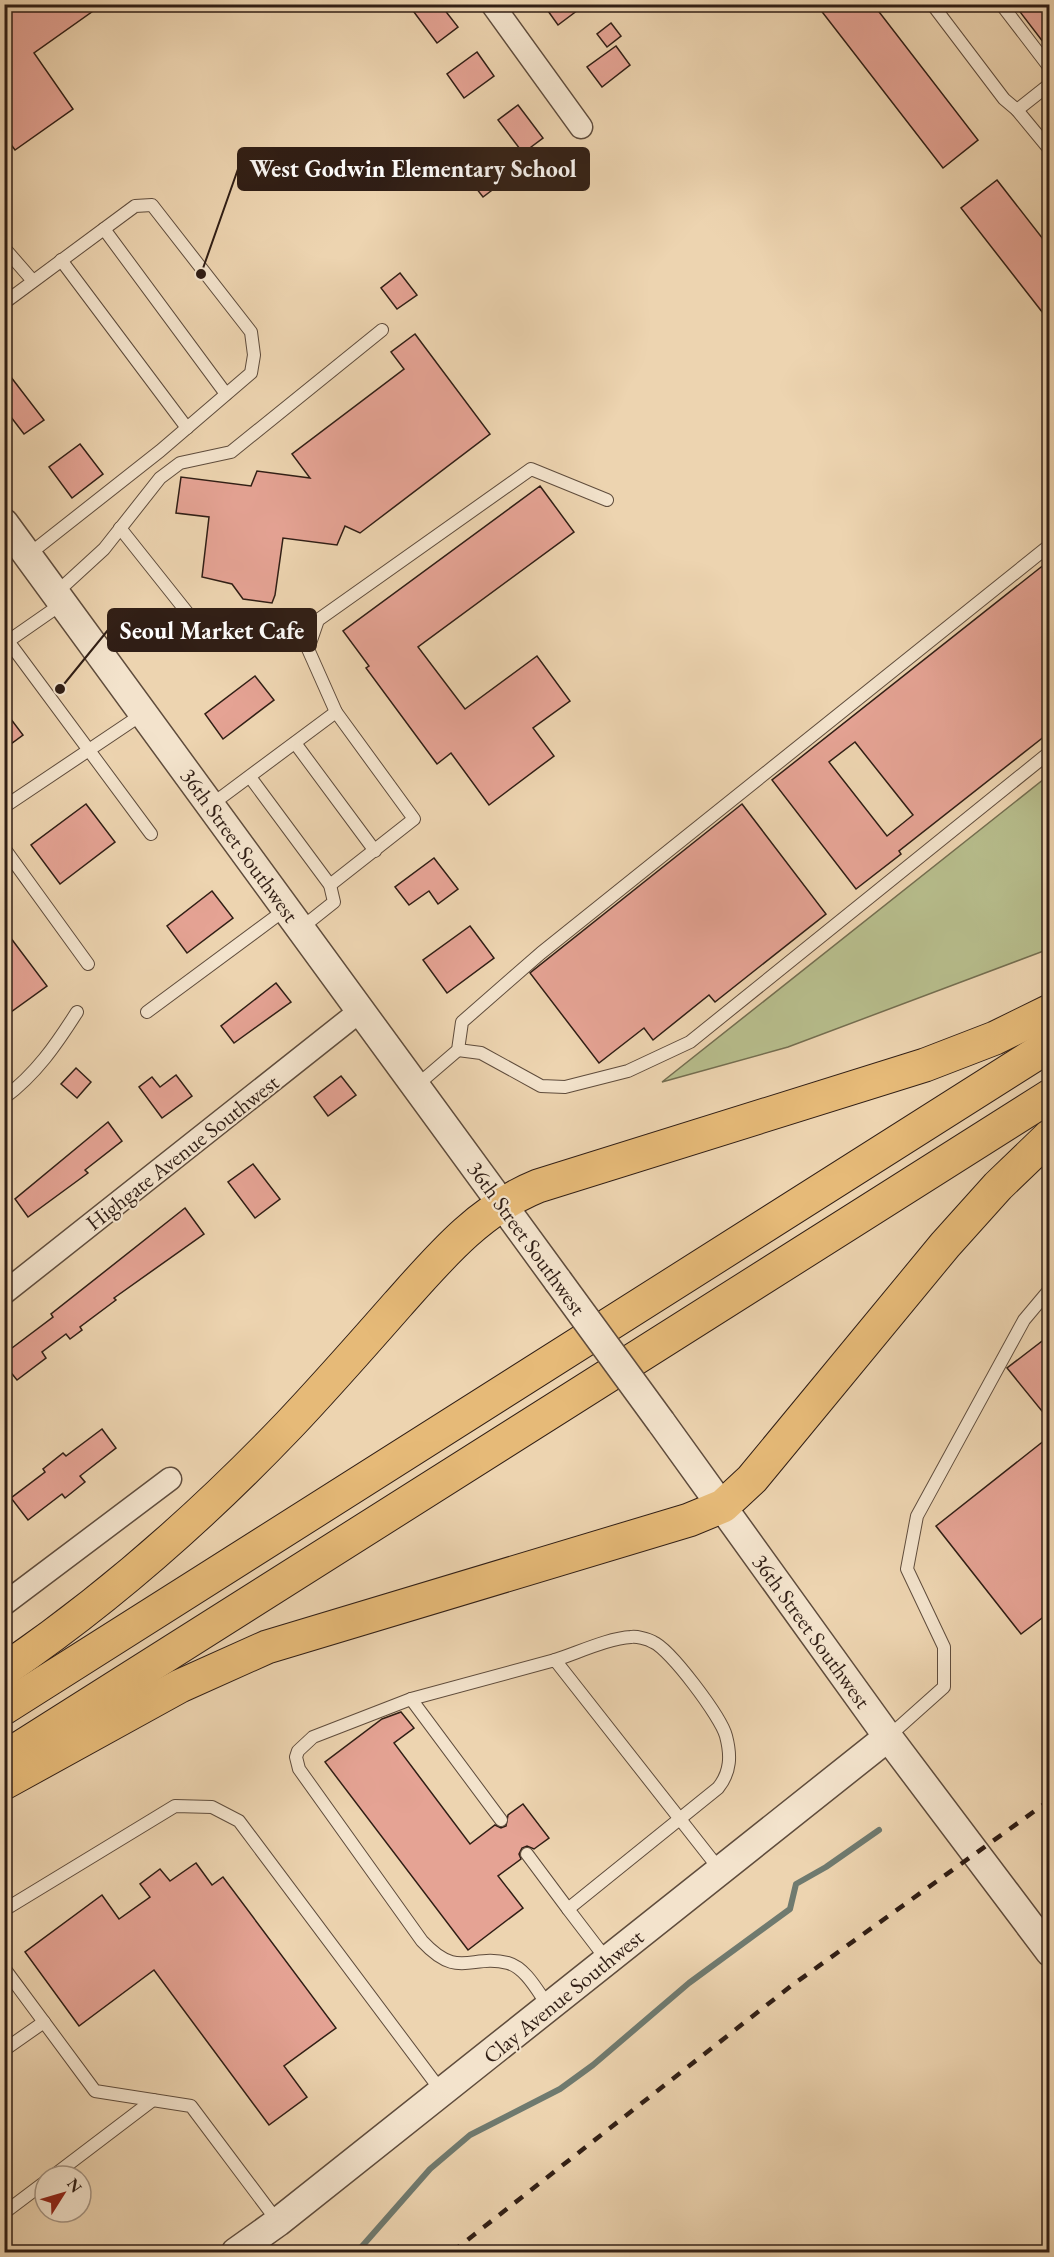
<svg xmlns="http://www.w3.org/2000/svg" width="1054" height="2257" font-family="'EB Garamond',serif">
	<style>
		.green { fill: #b7bd8c; stroke: #746e50; stroke-width: 1.5 }
		.lines { fill: none; stroke-linecap: round; stroke-linejoin: round }
		.stream { stroke: #6f7a6f; stroke-width: 6 }
		.building { fill: #e5a394; stroke: #301e15; stroke-width: 1.5; fill-rule: evenodd }
		.service-casing { stroke: #5f4c3c; stroke-width: 14 }
		.minor-casing { stroke: #5f4c3c; stroke-width: 25 }
		.tertiary-casing { stroke: #5f4c3c; stroke-width: 31 }
		.motorway-casing { stroke: #301e15; stroke-width: 35 }
		.service { stroke: #f3e3cc; stroke-width: 12 }
		.minor { stroke: #f3e3cc; stroke-width: 22 }
		.tertiary { stroke: #f3e3cc; stroke-width: 28 }
		.motorway { stroke: #e6ba78; stroke-width: 33 }
		.rail { stroke: #301e15; stroke-width: 4.5; stroke-dasharray: 10 10; stroke-linecap: butt }
		.tertiary-bridge-casing { stroke: #5f4c3c; stroke-width: 31; stroke-linecap: butt }
		.tertiary-bridge { stroke: #f3e3cc; stroke-width: 28 }
		.labels { text-anchor: middle; stroke-width: 4.5; stroke-linejoin: round; paint-order: stroke }
		.street-label { font-size: 22px; fill: #301e15; stroke: #f3e3cc }
		.leader { fill: none; stroke: #301e15; stroke-width: 2 }
		.callout-dot { fill: #301e15; stroke: #f3e3cc; stroke-width: 2 }
		.callout { fill: #301e15; stroke: #301e15; stroke-width: 2 }
		.callout-label { font-size: 24px; text-anchor: middle; font-weight: bold; fill: #fff }
	</style>
	<rect width="100%" height="100%" fill="#edd4b0"/>
	<filter id="stains"><feTurbulence type="fractalNoise" baseFrequency=".00333" numOctaves="4"/><feColorMatrix values="0 0 0 0 .2 0 0 0 0 .09 0 0 0 0 .02 0 0 0 .5 -.17"/></filter>
	<radialGradient id="worn" r=".72"><stop offset=".6" stop-color="#630" stop-opacity="0"/><stop offset="1" stop-color="#630" stop-opacity=".3"/></radialGradient>
	<!-- green -->
	<path class="green" d="M1049,775V949L788,1047L662,1082Z"/>
	<g class="lines">
		<!-- stream -->
		<path class="stream" d="M357,2252L430,2169L470,2135L560,2089L593,2065L689,1983L790,1909L796,1884L826,1867L879,1830"/>
	</g>
	<!-- building -->
	<g class="building">
		<path d="M4,4H103L34,53L73,109L15,150L4,135Z"/>
		<path d="M408,4H440L458,27L437,43Z"/>
		<path d="M543,4H586L558,25Z"/>
		<path d="M816,4H873L978,140L943,168Z"/>
		<path d="M1014,4H1040L1050,17V51Z"/>
		<path d="M611,23L621,36L607,47L597,34Z"/>
		<path d="M616,46L630,65L602,87L587,67Z"/>
		<path d="M477,52L494,76L464,98L447,74Z"/>
		<path d="M518,105L543,138L523,153L498,120Z"/>
		<path d="M490,163L504,181L483,197L469,179Z"/>
		<path d="M997,180L1050,248V322L961,208Z"/>
		<path d="M400,273L417,295L397,309L381,288Z"/>
		<path d="M415,334L490,434L360,533L345,526L337,545L283,538L275,595L272,603L243,599L232,584L202,577L209,517L176,513L181,477L251,486L257,471L310,478L292,454L404,369L391,352Z"/>
		<path d="M4,368L44,420L24,434L4,408Z"/>
		<path d="M80,444L103,474L72,498L49,467Z"/>
		<path d="M540,486L574,532L418,647L465,709L537,656L570,701L533,728L554,756L489,805L451,753L437,764L366,668L369,666L343,631Z"/>
		<path d="M1050,560V732L899,851L901,854L856,889L772,780ZM855,742L913,815L887,836L829,762Z"/>
		<path d="M255,676L274,700L223,739L205,714Z"/>
		<path d="M4,710L23,735L4,749Z"/>
		<path d="M86,804L115,842L60,884L31,845Z"/>
		<path d="M742,804L826,914L715,1002L709,995L653,1040L644,1028L599,1063L530,973Z"/>
		<path d="M434,858L458,889L438,904L429,891L409,905L395,887Z"/>
		<path d="M212,891L233,918L187,953L167,926Z"/>
		<path d="M470,926L494,958L447,993L423,960Z"/>
		<path d="M4,929L47,986L4,1017Z"/>
		<path d="M276,983L291,1002L234,1043L221,1026Z"/>
		<path d="M76,1068L91,1082L77,1098L61,1084Z"/>
		<path d="M176,1075L192,1096L162,1118L139,1087L152,1077L160,1087Z"/>
		<path d="M341,1076L356,1095L328,1116L314,1097Z"/>
		<path d="M108,1122L122,1141L85,1170L88,1173L28,1217L15,1199Z"/>
		<path d="M253,1164L280,1199L255,1218L228,1182Z"/>
		<path d="M185,1208L204,1234L114,1298L116,1300L80,1327L82,1330L70,1339L66,1334L42,1352L46,1358L17,1380L4,1364V1354L53,1317L51,1314Z"/>
		<path d="M1050,1335V1421L1007,1368Z"/>
		<path d="M102,1429L116,1448L80,1476L85,1482L65,1498L62,1494L28,1520L11,1498L45,1472L43,1469L63,1453L66,1456Z"/>
		<path d="M1050,1436V1612L1021,1634L936,1526Z"/>
		<path d="M401,1712L414,1728L394,1743L470,1844L495,1825L501,1828L506,1826L508,1815L523,1804L549,1838L534,1849L527,1846L522,1848L519,1854L521,1859L498,1876L523,1908L468,1950L325,1762L382,1719Z"/>
		<path d="M196,1863L212,1885L223,1877L336,2028L284,2066L307,2097L269,2125L154,1970L79,2026L25,1952L102,1895L119,1919L150,1897L140,1884L160,1869L170,1881Z"/>
	</g>
	<g class="lines">
		<!-- service casing -->
		<g class="service-casing">
			<g id="service">
				<path d="M932,4L1004,99L1017,110"/>
				<path d="M1001,4L1050,68"/>
				<path d="M1050,84L1017,110L1050,150"/>
				<path d="M104,229L226,394"/>
				<path d="M4,252L6,250L33,281"/>
				<path d="M61,260L187,428"/>
				<path d="M4,303L135,206L152,205L251,332L254,355L251,373L160,451L28,555"/>
				<path d="M120,528L194,621"/>
				<path d="M56,593L104,549L160,478L180,463L231,452L382,330"/>
				<path d="M8,641L151,834"/>
				<path d="M4,644L63,603"/>
				<path d="M295,743L375,851"/>
				<path d="M250,777L330,885L334,902L300,929"/>
				<path d="M211,805L336,712"/>
				<path d="M4,807L144,713"/>
				<path d="M4,848L88,964"/>
				<path d="M330,885L414,819L336,712L308,649L318,620L531,469L607,500"/>
				<path d="M147,1012L286,909"/>
				<path d="M458,1050L481,1053L541,1086L565,1087L628,1071L690,1042L1050,752"/>
				<path d="M416,1086L458,1050L462,1022L541,953L1050,545"/>
				<path d="M4,1098C36,1074 56,1045 77,1012"/>
				<path d="M555,1660C577,1653 609,1638 631,1637C636,1636 648,1639 653,1642C670,1649 721,1717 726,1736C731,1755 731,1772 718,1788L568,1909L607,1960"/>
				<path d="M411,1699L501,1820"/>
				<path d="M888,1737L944,1687V1647L907,1569L917,1516L1024,1320L1050,1289"/>
				<path d="M527,1854L568,1909"/>
				<path d="M4,1910L175,1806L212,1807L239,1821L442,2092"/>
				<path d="M4,1968L95,2091L191,2106L278,2222"/>
				<path d="M549,2007C538,1992 526,1968 508,1963C471,1953 459,1981 422,1941L299,1769L296,1757L298,1751L313,1737L411,1699L555,1660L720,1870"/>
				<path d="M4,2050L44,2022"/>
				<path d="M53,2176L153,2100"/>
				<path d="M4,2213L45,2182"/>
				<path d="M1045,2252L1050,2245"/>
			</g>
		</g>
		<!-- minor casing -->
		<g class="minor-casing">
			<g id="minor">
				<path d="M492,4L581,127"/>
				<path d="M4,1293L360,1011"/>
				<path d="M4,1604L170,1479"/>
			</g>
		</g>
		<!-- tertiary casing -->
		<g class="tertiary-casing">
			<g id="tertiary">
				<path d="M4,523L558,1281"/>
				<path d="M661,1422L888,1737L1050,1952"/>
				<path d="M236,2252L278,2222L888,1737"/>
			</g>
		</g>
		<!-- motorway casing -->
		<g class="motorway-casing">
			<g id="motorway">
				<path d="M4,1670C108,1599 202,1516 289,1425C326,1386 362,1345 398,1304C439,1258 479,1210 538,1186L925,1065L995,1038L1050,1011"/>
				<path d="M4,1708L1050,1045"/>
				<path d="M4,1758L1050,1096"/>
				<path d="M4,1783L180,1686L267,1647L689,1520L723,1506L752,1479L945,1245L998,1186L1050,1136"/>
			</g>
		</g>
		<!-- service -->
		<use href="#service" class="service"/>
		<!-- minor -->
		<use href="#minor" class="minor"/>
		<!-- tertiary -->
		<use href="#tertiary" class="tertiary"/>
		<!-- motorway -->
		<use href="#motorway" class="motorway"/>
		<!-- rail -->
		<path class="rail" d="M452,2252L791,1986L1050,1800"/>
		<!-- tertiary-bridge casing -->
		<g class="tertiary-bridge-casing">
			<path id="tertiary-bridge" d="M558,1281L661,1422"/>
		</g>
		<!-- tertiary-bridge -->
		<use href="#tertiary-bridge" class="tertiary-bridge"/>
	</g>
	<g class="labels">
		<!-- street labels -->
		<g class="street-label">
			<text transform="translate(240 845) rotate(54)" y="8">36th Street Southwest</text>
			<text transform="translate(182 1152) rotate(-38)" y="8">Highgate Avenue Southwest</text>
			<text transform="translate(527 1238) rotate(54)" y="8">36th Street Southwest</text>
			<text transform="translate(812 1631) rotate(54)" y="8">36th Street Southwest</text>
			<text transform="translate(563 1996) rotate(-39)" y="8">Clay Avenue Southwest</text>
		</g>
	</g>
	<!-- callouts -->
	<path class="leader" d="M201 274L238 169M60 689L108 630"/>
	<g class="callout-dot">
		<circle cx="201" cy="274" r="6"/>
		<circle cx="60" cy="689" r="6"/>
	</g>
	<g class="callout">
		<rect x="238" y="148" width="351" height="42" rx="6"/>
		<rect x="108" y="609" width="208" height="42" rx="6"/>
	</g>
	<g class="callout-label">
		<text x="413" y="177">West Godwin Elementary School</text>
		<text x="212" y="639">Seoul Market Cafe</text>
	</g>
	<!-- margin -->
	<rect width="1054" height="2257" fill="none" stroke="#edd4b0" stroke-width="24"/>
	<rect x="6" y="6" width="1042" height="2245" fill="none" stroke="#301e15" stroke-width="3"/>
	<rect x="12" y="12" width="1030" height="2233" fill="none" stroke="#301e15" stroke-width="1.5"/>
	<!-- north arrow -->
	<g transform="translate(63 2194) rotate(53)"><circle r="28" fill="#f3e3cc" stroke="#a59483" stroke-width="1.5"/>
	<path d="M0-4.5L10 22L0 15L-10 22Z" fill="#8f2418"/>
	<text y="-9" font-size="16" font-weight="bold" text-anchor="middle" fill="#301e15">N</text>
	</g>
	<rect width="100%" height="100%" filter="url(#stains)"/>
	<rect width="100%" height="100%" fill="url(#worn)"/>
</svg>
